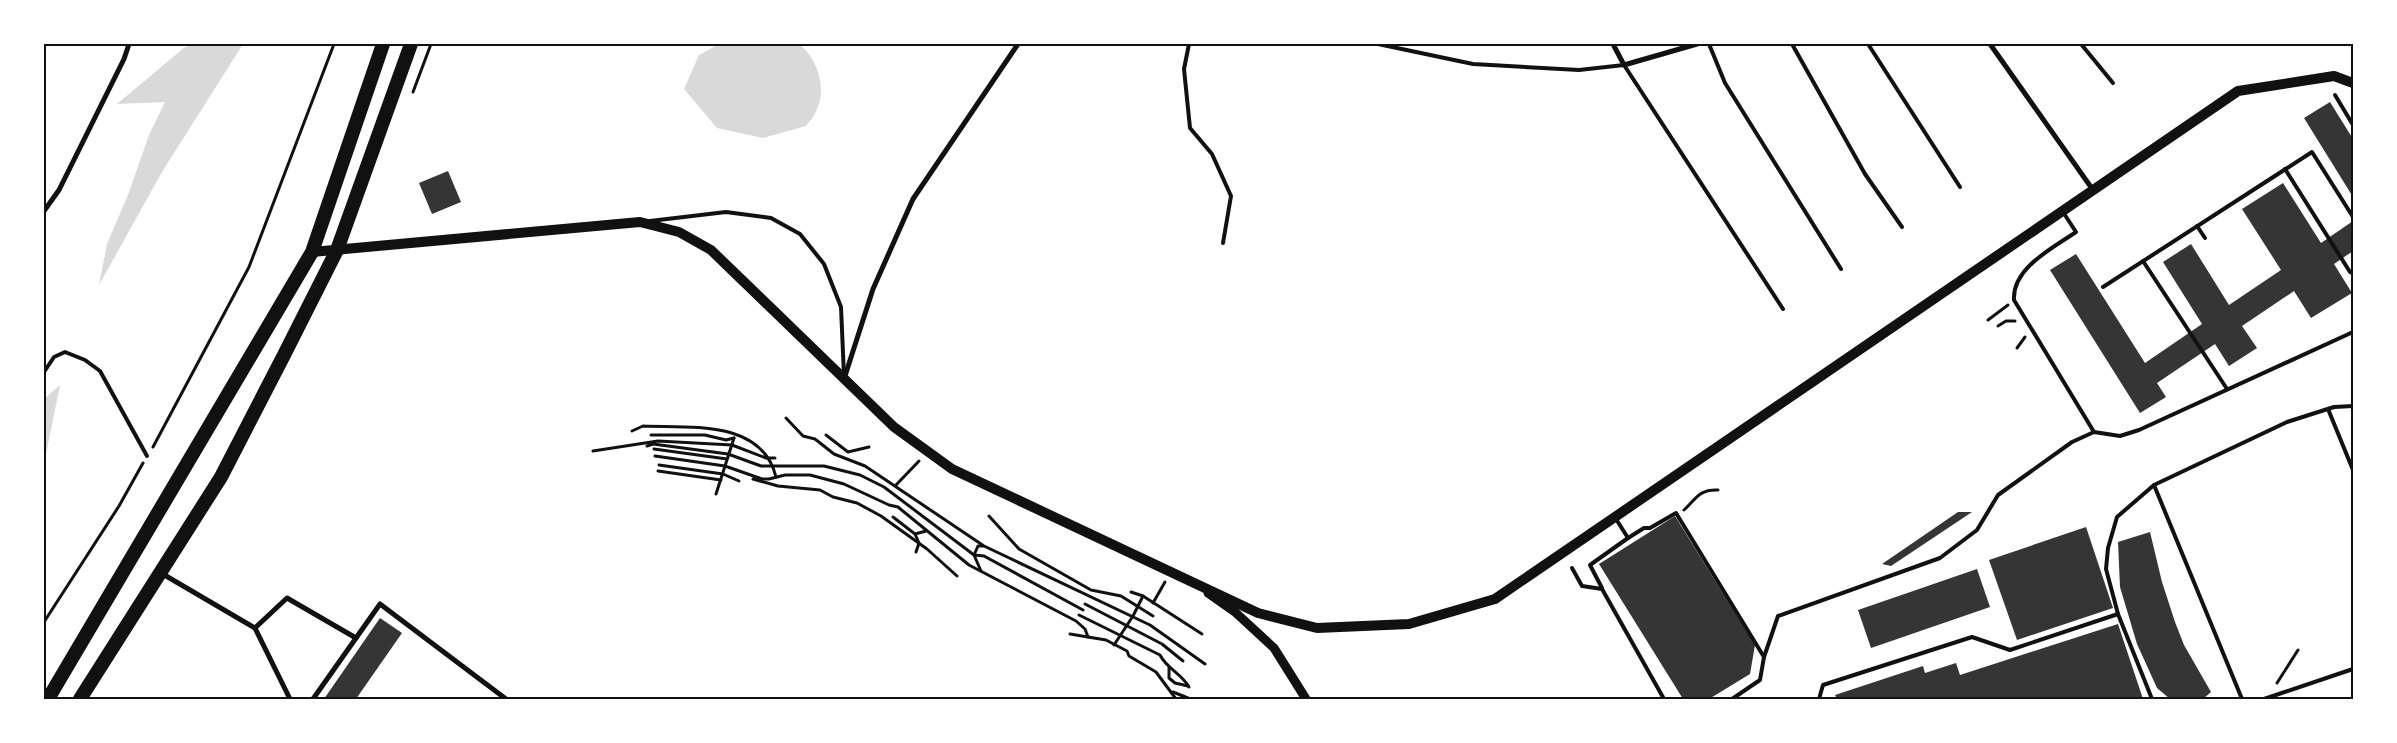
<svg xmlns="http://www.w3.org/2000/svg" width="2397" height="743" font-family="'Times New Roman',serif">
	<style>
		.water { fill: #d9d9d9 }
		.building { fill: #353535 }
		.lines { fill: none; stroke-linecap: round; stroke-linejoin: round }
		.path { stroke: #111; stroke-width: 3 }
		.service { stroke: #111; stroke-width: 4 }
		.minor { stroke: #111; stroke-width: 5 }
		.tertiary { stroke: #111; stroke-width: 9 }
		.secondary { stroke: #111; stroke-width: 10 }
		.trunk { stroke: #111; stroke-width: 14 }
		.neatline { fill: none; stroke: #111; stroke-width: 2 }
	</style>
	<rect width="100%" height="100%" fill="#fff"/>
	<!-- water -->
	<g class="water">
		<path d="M196,44H243L162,172L99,285L107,244L128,195L149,135L165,102L117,104L185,47Z"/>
		<path d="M719,44H799C817,58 827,87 817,109C815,115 810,121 806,126L763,138L717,128L684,89L699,55Z"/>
		<path d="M60,385L44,464V399Z"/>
	</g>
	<!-- building -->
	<g class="building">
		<path d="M2330,102L2353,139V197L2304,118Z"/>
		<path d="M448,171L461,202L432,214L419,183Z"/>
		<path d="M2283,183L2321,243L2353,221V251L2334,264L2352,293L2311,318L2294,291L2242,326L2257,348L2229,366L2215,344L2157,383L2166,397L2140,413L2050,270L2076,254L2145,363L2202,324L2163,262L2191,244L2229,305L2281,270L2242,209Z"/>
		<path d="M1958,512H1972L1891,566L1882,564Z"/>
		<path d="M1675,516L1755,645L1750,674L1709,699H1683L1599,564Z"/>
		<path d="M2086,527L2113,608L2017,640L1989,560Z"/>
		<path d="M2150,532L2162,582L2175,622L2184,645L2211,692L2203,699H2170L2157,688L2137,644L2120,587L2118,542Z"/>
		<path d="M1977,569L1990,607L1871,648L1858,610Z"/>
		<path d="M380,618L402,633L356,699H324Z"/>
		<path d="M2118,624L2143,699H1837L1835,695L1923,666L1925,673L1956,663L1960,675Z"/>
	</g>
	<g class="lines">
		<!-- path -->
		<g class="path">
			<path d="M413,92L431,44"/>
			<path d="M1988,320L2008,305"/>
			<path d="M1998,326L2006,321H2015"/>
			<path d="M2017,348L2025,337"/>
			<path d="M786,418L803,436L815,439L834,454L865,466L984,546L1150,625L1205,664"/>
			<path d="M632,431L643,426C690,428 762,419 776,477"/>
			<path d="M651,435H705L726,440L734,438"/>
			<path d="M826,435L848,452L869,447"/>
			<path d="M647,446L653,444L728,454L761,466H824L860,475L884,487L974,555L984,556L1083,610"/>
			<path d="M153,447L249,267L334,44"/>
			<path d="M654,449L727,459"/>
			<path d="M593,451L658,441L732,445L766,458H775"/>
			<path d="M655,456L725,466L762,479H769L785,475H810L844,484L889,505L898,507L969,565L1076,621L1085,629L1088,637"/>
			<path d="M659,465L723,474L739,481"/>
			<path d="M658,471L721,480"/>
			<path d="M753,479L778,486L820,490L833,497L857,503L881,516L927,549L957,576"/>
			<path d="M896,485L919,461"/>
			<path d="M716,494L734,438"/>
			<path d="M1684,510C1696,499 1699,489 1718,490"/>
			<path d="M989,516L1019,549L1091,590L1121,596L1153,616"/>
			<path d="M893,517L915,534L926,531"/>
			<path d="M915,534L919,543L916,552"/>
			<path d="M981,571L974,555L978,546H983"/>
			<path d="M1131,592L1143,596L1202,634"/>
			<path d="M1153,603L1165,582"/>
			<path d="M1085,604L1162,644L1183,661"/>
			<path d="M1079,615L1160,655C1167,669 1181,673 1189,687"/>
			<path d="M44,622L119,506L143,463"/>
			<path d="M1070,634L1106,640L1127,651L1129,656L1156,672L1176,699"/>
			<path d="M1114,645L1133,616L1143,596"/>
			<path d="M1169,668V678L1175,683L1188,686"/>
			<path d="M2277,683L2298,650"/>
			<path d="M1173,692L1188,698"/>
		</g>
		<!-- service -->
		<g class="service">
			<path d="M1189,44L1184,69L1190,128L1212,154L1231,196L1223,243"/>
			<path d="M1378,44L1473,64L1579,70L1624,65L1783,309"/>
			<path d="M1709,44L1725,83L1841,269"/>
			<path d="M1792,44L1865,174L1902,227"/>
			<path d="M1868,44L1960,187"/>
			<path d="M2081,44L2113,83"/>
			<path d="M2335,95L2353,125"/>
			<path d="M2285,169L2350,272L2353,273"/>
			<path d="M2063,212L2076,232C2053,248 2012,268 2014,300L2094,432"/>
			<path d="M650,221L726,212L771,218L800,234L824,264L841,307L844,376"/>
			<path d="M2197,226L2205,238"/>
			<path d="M2143,261L2227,389"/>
			<path d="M2103,287L2312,152L2353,217"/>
			<path d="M44,372L54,357L65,352L85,360L100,371L147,456"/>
			<path d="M2328,409L2353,470"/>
			<path d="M2154,485L2242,699"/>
			<path d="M1628,538L1644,528H1650L1676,513L1764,657"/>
			<path d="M1572,568L1582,586L1602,589L1664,699"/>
			<path d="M1602,588L1590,565L1628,538L1616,519"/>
			<path d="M1732,699L1760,680L1764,657L1778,616L1940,558L1977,530L1998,495L2072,442L2094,432L2120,436L2139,430L2353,332"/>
			<path d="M1819,699L1823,685L1972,637L2010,650L2118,614"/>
			<path d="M2152,699L2118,614L2106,569L2108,548L2117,517L2154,485L2287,422L2334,407L2353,406"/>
			<path d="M2264,699L2353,669"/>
		</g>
		<!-- minor -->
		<g class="minor">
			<path d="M1613,44L1624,65L1697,44"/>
			<path d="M1990,44L2093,190"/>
			<path d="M44,211L59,190L124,59L129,44"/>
			<path d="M844,379L873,289L913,199L1018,44"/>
			<path d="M161,573L255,628L290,699"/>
			<path d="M255,628L287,598L356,638"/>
			<path d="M313,699L380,604L506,699"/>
		</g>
		<!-- tertiary -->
		<path class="tertiary" d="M1208,593L1235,612L1274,648L1306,699"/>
		<!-- secondary -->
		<path class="secondary" d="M312,252L640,222L679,232L711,250L894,427L952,469L1258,613L1317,628L1409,624L1495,599L2238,91L2334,76L2353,83"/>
		<!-- trunk -->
		<g class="trunk">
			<path d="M48,699L312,252L383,44"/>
			<path d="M80,699L221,477L284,355L337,250L411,44"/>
		</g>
	</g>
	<!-- border -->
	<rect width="2397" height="743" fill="none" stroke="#ffffff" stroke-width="90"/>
	<rect x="45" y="45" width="2307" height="653" class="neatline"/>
</svg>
